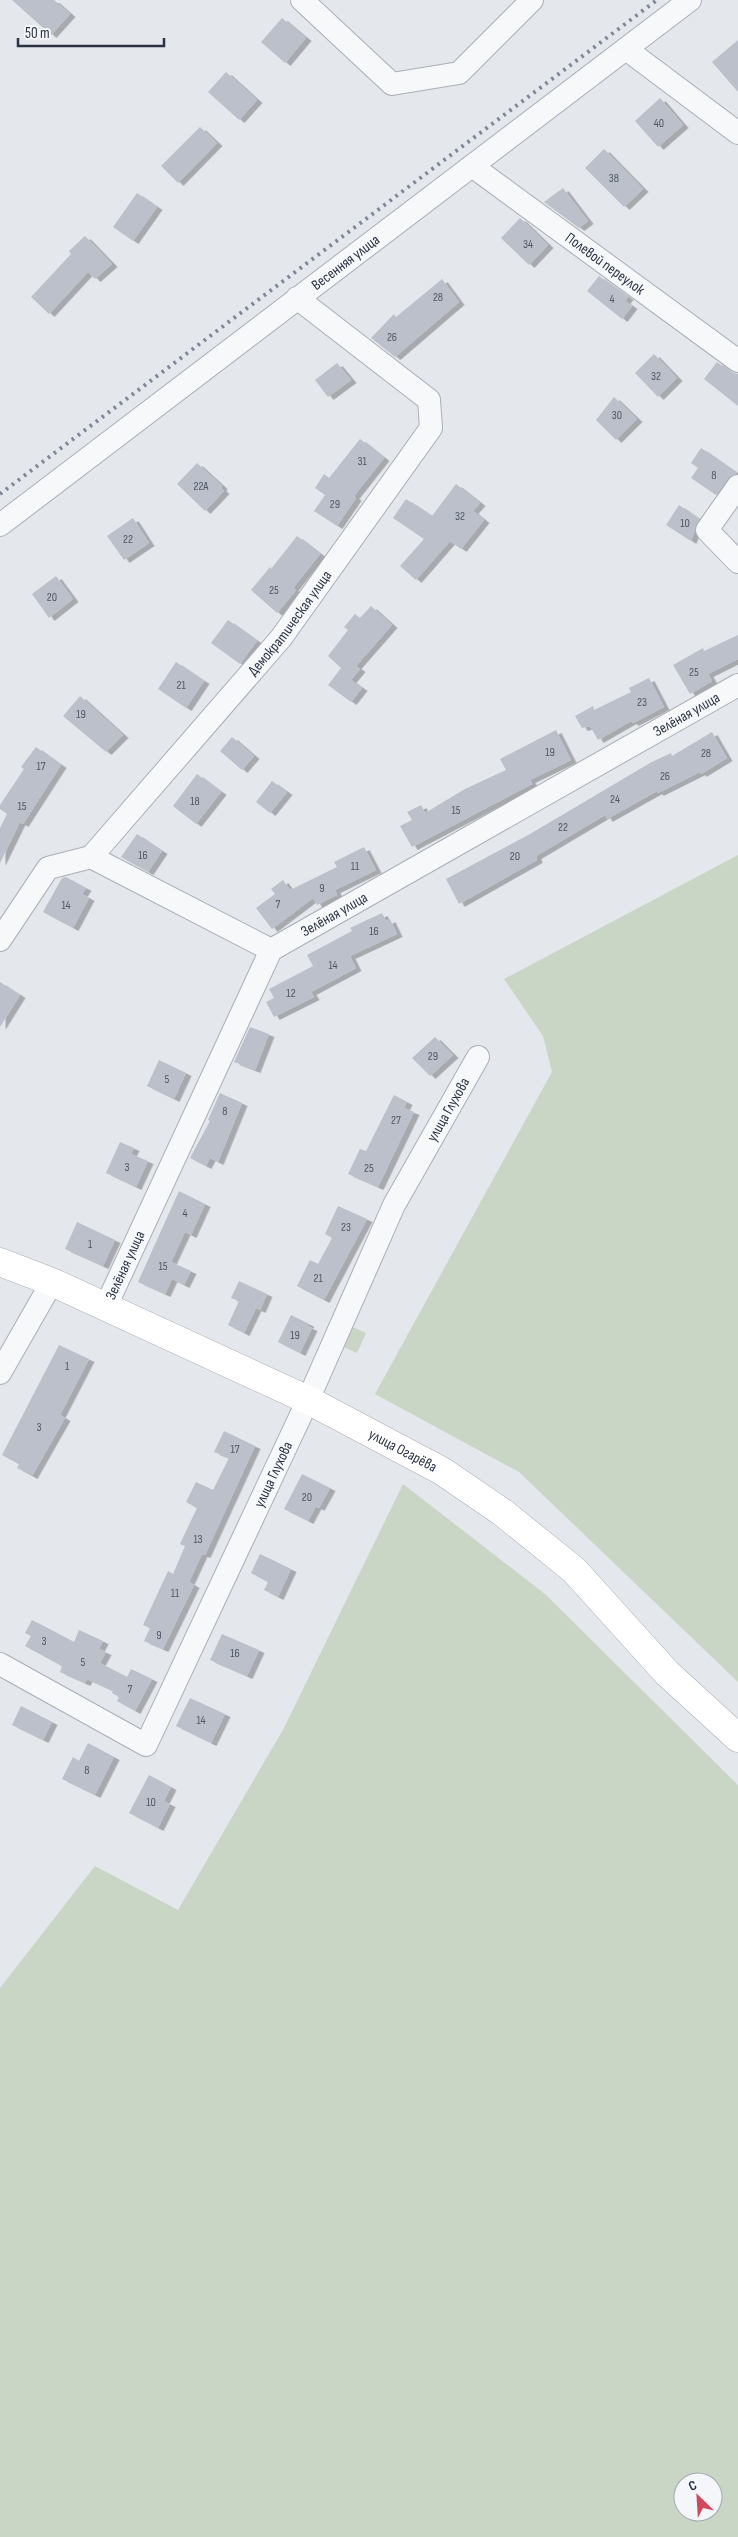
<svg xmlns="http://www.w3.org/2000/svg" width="738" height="2537" font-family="'Sofia Sans Condensed',sans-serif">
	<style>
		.green { fill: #c9d6c5; fill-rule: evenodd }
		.building { fill: #bbc0ca; filter: url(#shadow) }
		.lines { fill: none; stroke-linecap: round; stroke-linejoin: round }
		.minor-casing { stroke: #a9aeb7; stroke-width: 24 }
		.secondary-casing { stroke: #a9aeb7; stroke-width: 29 }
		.minor { stroke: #f7f8fa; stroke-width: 22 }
		.secondary { stroke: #fff; stroke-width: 28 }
		.rail { stroke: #7d8696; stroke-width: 4; stroke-dasharray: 2.5 5; stroke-linecap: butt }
		.labels { text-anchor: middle; stroke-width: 4; stroke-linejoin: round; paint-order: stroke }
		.number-label { font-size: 12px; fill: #4f5766 }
		.street-label { font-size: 15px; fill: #2b3445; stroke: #f4f6f9 }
	</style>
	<defs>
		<filter id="shadow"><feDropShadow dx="5.5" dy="3" stdDeviation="0" flood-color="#0004"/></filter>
	</defs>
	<rect width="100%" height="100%" fill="#e4e7ec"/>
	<!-- green -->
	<g class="green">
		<path d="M738,855V1682L519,1472L375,1394L552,1072L543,1036L504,979Z"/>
		<path d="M348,1325L366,1333L357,1353L339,1345Z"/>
		<path d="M403,1484L545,1594L738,1785V2537H0V1988L95,1866L178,1910L284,1728ZM683,2482H713V2512H683Z"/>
	</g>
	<!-- building -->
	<g class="building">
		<path d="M12,0H54L70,14L51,35Z"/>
		<path d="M282,18L306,38L285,63L261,42Z"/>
		<path d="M738,40V92L712,62Z"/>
		<path d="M226,72L257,100L239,120L208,92Z"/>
		<path d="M660,98L683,125L658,147L635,121Z"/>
		<path d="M200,127L217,143L178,183L161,166Z"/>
		<path d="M604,149L643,189L624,207L585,168Z"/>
		<path d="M563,188L588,221L579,228L544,202Z"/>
		<path d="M137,193L157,207L133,241L113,227Z"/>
		<path d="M520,218L548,245L529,265L501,238Z"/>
		<path d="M85,236L112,264L95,279L88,272L49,314L31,297L71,254L69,251Z"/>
		<path d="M599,276L628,297L625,301L632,306L622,319L587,291Z"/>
		<path d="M442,279L459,302L395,357L371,338L394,314L396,317Z"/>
		<path d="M654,354L677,378L658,397L635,373Z"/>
		<path d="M717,362L730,372L738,374V406L704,379Z"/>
		<path d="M337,363L351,380L328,397L315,380Z"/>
		<path d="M614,397L637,419L616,440L596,420Z"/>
		<path d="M360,439L384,458L354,496L356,498L337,526L314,511L325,495L315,488L324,474L329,478Z"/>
		<path d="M701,448L737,473L728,478L716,495L691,478L698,468L691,463Z"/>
		<path d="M197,463L222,486L221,488L224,491L205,511L177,484Z"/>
		<path d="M456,484L480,503L473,511L484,520L461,549L450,541L416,580L400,566L424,539L393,518L406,499L432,516Z"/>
		<path d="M679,505L699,519L691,541L666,525Z"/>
		<path d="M133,518L149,543L124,560L107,536Z"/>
		<path d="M297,536L320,554L293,588L296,590L277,613L251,590L270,567L271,569Z"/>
		<path d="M56,576L73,599L49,618L32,594Z"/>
		<path d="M371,606L392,625L356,666L360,669L351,680L362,688L351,702L328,685L341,668L328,656L348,630L344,627L355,614L360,618Z"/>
		<path d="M228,620L257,641L240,664L211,643Z"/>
		<path d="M738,635V659L708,674L712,681L690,694L673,665L703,648L704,651Z"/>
		<path d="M176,662L204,681L186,708L158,689Z"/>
		<path d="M649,678L664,707L633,723L631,721L598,740L590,726L582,728L575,716L593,706L594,710L631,692L629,688Z"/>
		<path d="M80,696L123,735L106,752L63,716Z"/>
		<path d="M556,730L571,760L530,780L532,784L412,847L400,826L412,820L407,812L421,805L425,813L465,789L506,770L500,759Z"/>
		<path d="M712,732L727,758L701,774L700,772L658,793L657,791L607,819L605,815L536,856L537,860L459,904L446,879L530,834L650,763L671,753L672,756Z"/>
		<path d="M232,737L254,756L242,770L220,751Z"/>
		<path d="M36,747L61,765L23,824L20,822L0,863V828L7,814L0,809V805L24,769L21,767Z"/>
		<path d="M197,774L221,792L196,824L173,806Z"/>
		<path d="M272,781L287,792L270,813L256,802Z"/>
		<path d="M137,834L162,851L148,872L121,857Z"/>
		<path d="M364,847L376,870L335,890L337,895L317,905L313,898L272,929L256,908L275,894L271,889L283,880L290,890L337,867L334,862Z"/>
		<path d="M66,877L86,888L82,894L89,898L73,928L43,912L62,878Z"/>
		<path d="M382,913L386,921L390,919L397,934L350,956L356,968L311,992L314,997L274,1017L266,1002L274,998L269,989L313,966L307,955L352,931L350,928Z"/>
		<path d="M0,982L20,995L0,1027Z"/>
		<path d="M250,1027L269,1034L255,1070L234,1062Z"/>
		<path d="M435,1037L453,1055L430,1076L412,1058Z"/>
		<path d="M159,1060L186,1073L174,1099L147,1086Z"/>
		<path d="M220,1093L242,1103L218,1162L210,1158L206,1166L190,1158L210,1121L208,1120Z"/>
		<path d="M394,1095L407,1102L404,1108L414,1112L378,1187L348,1174L360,1149L366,1151Z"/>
		<path d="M120,1142L134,1148L131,1154L148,1161L136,1187L106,1173Z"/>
		<path d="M179,1191L205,1204L191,1235L185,1232L171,1262L191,1271L184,1285L172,1279L165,1294L138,1282Z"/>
		<path d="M338,1206L367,1219L324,1300L297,1286L310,1260L318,1264L332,1238L325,1234Z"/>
		<path d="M77,1222L115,1240L103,1266L65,1249Z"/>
		<path d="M239,1281L267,1294L260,1310L256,1308L244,1333L228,1325L239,1301L231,1298Z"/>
		<path d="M291,1315L309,1324L307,1326L312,1328L300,1353L278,1342Z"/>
		<path d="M59,1345L89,1359L60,1415L65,1418L32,1476L17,1468L19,1464L2,1455Z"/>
		<path d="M224,1431L255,1446L205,1555L202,1554L189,1582L194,1585L163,1649L144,1641L150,1628L143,1625L168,1571L173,1574L185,1546L180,1544L197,1508L186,1502L196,1482L213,1490L229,1458L214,1452Z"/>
		<path d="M302,1474L330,1488L319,1508L316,1506L308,1521L284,1509Z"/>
		<path d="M260,1554L291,1569L278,1597L264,1590L268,1582L251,1573Z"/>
		<path d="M32,1620L74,1642L79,1630L103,1641L99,1649L106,1652L100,1663L127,1677L131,1669L152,1679L135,1711L117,1701L119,1697L112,1693L113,1691L87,1679L85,1683L60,1672L62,1666L25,1646L31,1636L25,1633Z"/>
		<path d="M222,1634L259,1650L247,1676L210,1660Z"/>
		<path d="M190,1698L225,1714L211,1743L176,1726Z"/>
		<path d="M21,1706L52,1722L43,1740L12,1725Z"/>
		<path d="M88,1743L114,1757L95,1795L62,1779L73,1757L79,1761Z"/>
		<path d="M149,1775L171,1787L164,1801L170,1804L158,1828L129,1813Z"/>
	</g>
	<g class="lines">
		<!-- minor casing -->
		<g class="minor-casing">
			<g id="minor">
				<path d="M302,0L392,84L459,73L532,0"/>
				<path d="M626,49L738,133"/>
				<path id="s1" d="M472,166L738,361"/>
				<path d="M738,486L707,530L738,562"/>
				<path id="s2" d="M0,525L690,0"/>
				<path d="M91,857L271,950"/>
				<path id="s3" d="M0,940L48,868L91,857L281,638L431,428L429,400L297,298"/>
				<path id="s4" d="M106,1306L271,950L738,685"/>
				<path d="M0,1373L52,1282"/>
				<path id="s5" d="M0,1664L146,1745L308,1400L394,1205L478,1057"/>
			</g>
		</g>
		<!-- secondary casing -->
		<g class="secondary-casing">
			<g id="secondary">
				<path id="s6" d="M0,1262L52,1282L308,1400L442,1471L502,1512L574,1570L667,1673L738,1738"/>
			</g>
		</g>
		<!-- minor -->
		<use href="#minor" class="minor"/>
		<!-- secondary -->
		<use href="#secondary" class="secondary"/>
		<!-- rail -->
		<path class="rail" d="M0,494L657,0"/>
	</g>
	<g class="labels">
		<!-- number labels -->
		<g class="number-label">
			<text x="659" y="127">40</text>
			<text x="614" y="182">38</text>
			<text x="528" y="248">34</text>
			<text x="438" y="301">28</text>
			<text x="612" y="303">4</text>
			<text x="392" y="341">26</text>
			<text x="656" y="380">32</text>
			<text x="617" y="419">30</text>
			<text x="362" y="465">31</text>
			<text x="714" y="479">8</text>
			<text x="201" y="490">22А</text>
			<text x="335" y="508">29</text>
			<text x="460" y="520">32</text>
			<text x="685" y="527">10</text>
			<text x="128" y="543">22</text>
			<text x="274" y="594">25</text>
			<text x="52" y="601">20</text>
			<text x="694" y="676">25</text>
			<text x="181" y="689">21</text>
			<text x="642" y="706">23</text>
			<text x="81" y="718">19</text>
			<text x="550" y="756">19</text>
			<text x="706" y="757">28</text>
			<text x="41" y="770">17</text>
			<text x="665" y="780">26</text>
			<text x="615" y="803">24</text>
			<text x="195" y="805">18</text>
			<text x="22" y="810">15</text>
			<text x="456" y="814">15</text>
			<text x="563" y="831">22</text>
			<text x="143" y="859">16</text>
			<text x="515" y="860">20</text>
			<text x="355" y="870">11</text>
			<text x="322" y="892">9</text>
			<text x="278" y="908">7</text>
			<text x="66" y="909">14</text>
			<text x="374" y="935">16</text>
			<text x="333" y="969">14</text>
			<text x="291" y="997">12</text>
			<text x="433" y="1060">29</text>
			<text x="167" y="1083">5</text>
			<text x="225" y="1115">8</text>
			<text x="396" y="1124">27</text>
			<text x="127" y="1171">3</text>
			<text x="369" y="1172">25</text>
			<text x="185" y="1217">4</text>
			<text x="346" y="1231">23</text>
			<text x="90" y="1248">1</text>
			<text x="163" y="1270">15</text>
			<text x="318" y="1282">21</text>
			<text x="295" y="1339">19</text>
			<text x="67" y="1370">1</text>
			<text x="39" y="1431">3</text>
			<text x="235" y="1453">17</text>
			<text x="307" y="1501">20</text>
			<text x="198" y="1543">13</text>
			<text x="175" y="1597">11</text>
			<text x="159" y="1639">9</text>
			<text x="44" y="1645">3</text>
			<text x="235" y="1657">16</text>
			<text x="83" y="1666">5</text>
			<text x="130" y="1693">7</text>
			<text x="201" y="1724">14</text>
			<text x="87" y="1774">8</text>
			<text x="151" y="1806">10</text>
		</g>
		<!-- street labels -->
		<g class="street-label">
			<text dy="5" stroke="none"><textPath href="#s2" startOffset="434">Весенняя улица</textPath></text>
			<text dy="5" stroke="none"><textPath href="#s1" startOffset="165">Полевой переулок</textPath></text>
			<text dy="5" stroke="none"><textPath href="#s3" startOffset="438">Демократическая улица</textPath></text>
			<text dy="5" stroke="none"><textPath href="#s4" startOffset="870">Зелёная улица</textPath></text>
			<text dy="5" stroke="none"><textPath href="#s4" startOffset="465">Зелёная улица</textPath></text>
			<text dy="5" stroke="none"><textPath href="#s5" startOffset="871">улица Глухова</textPath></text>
			<text dy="5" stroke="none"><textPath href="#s4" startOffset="45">Зелёная улица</textPath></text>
			<text dy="5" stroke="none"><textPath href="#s6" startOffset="445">улица Огарёва</textPath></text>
			<text dy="5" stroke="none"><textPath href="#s5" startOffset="466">улица Глухова</textPath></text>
		</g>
	</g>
	<!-- north arrow -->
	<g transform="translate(698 2497) rotate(335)"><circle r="24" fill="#f4f6f9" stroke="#a4a8b1"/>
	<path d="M0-4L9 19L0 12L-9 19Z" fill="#d1495b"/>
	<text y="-8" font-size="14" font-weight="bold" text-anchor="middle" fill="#2b3445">С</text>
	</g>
	<!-- scale -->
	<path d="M18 38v8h146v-8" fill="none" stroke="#2b3445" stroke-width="2.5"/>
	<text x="25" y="38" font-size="15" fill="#2b3445" stroke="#f4f6f9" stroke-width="4" paint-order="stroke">50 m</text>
</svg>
